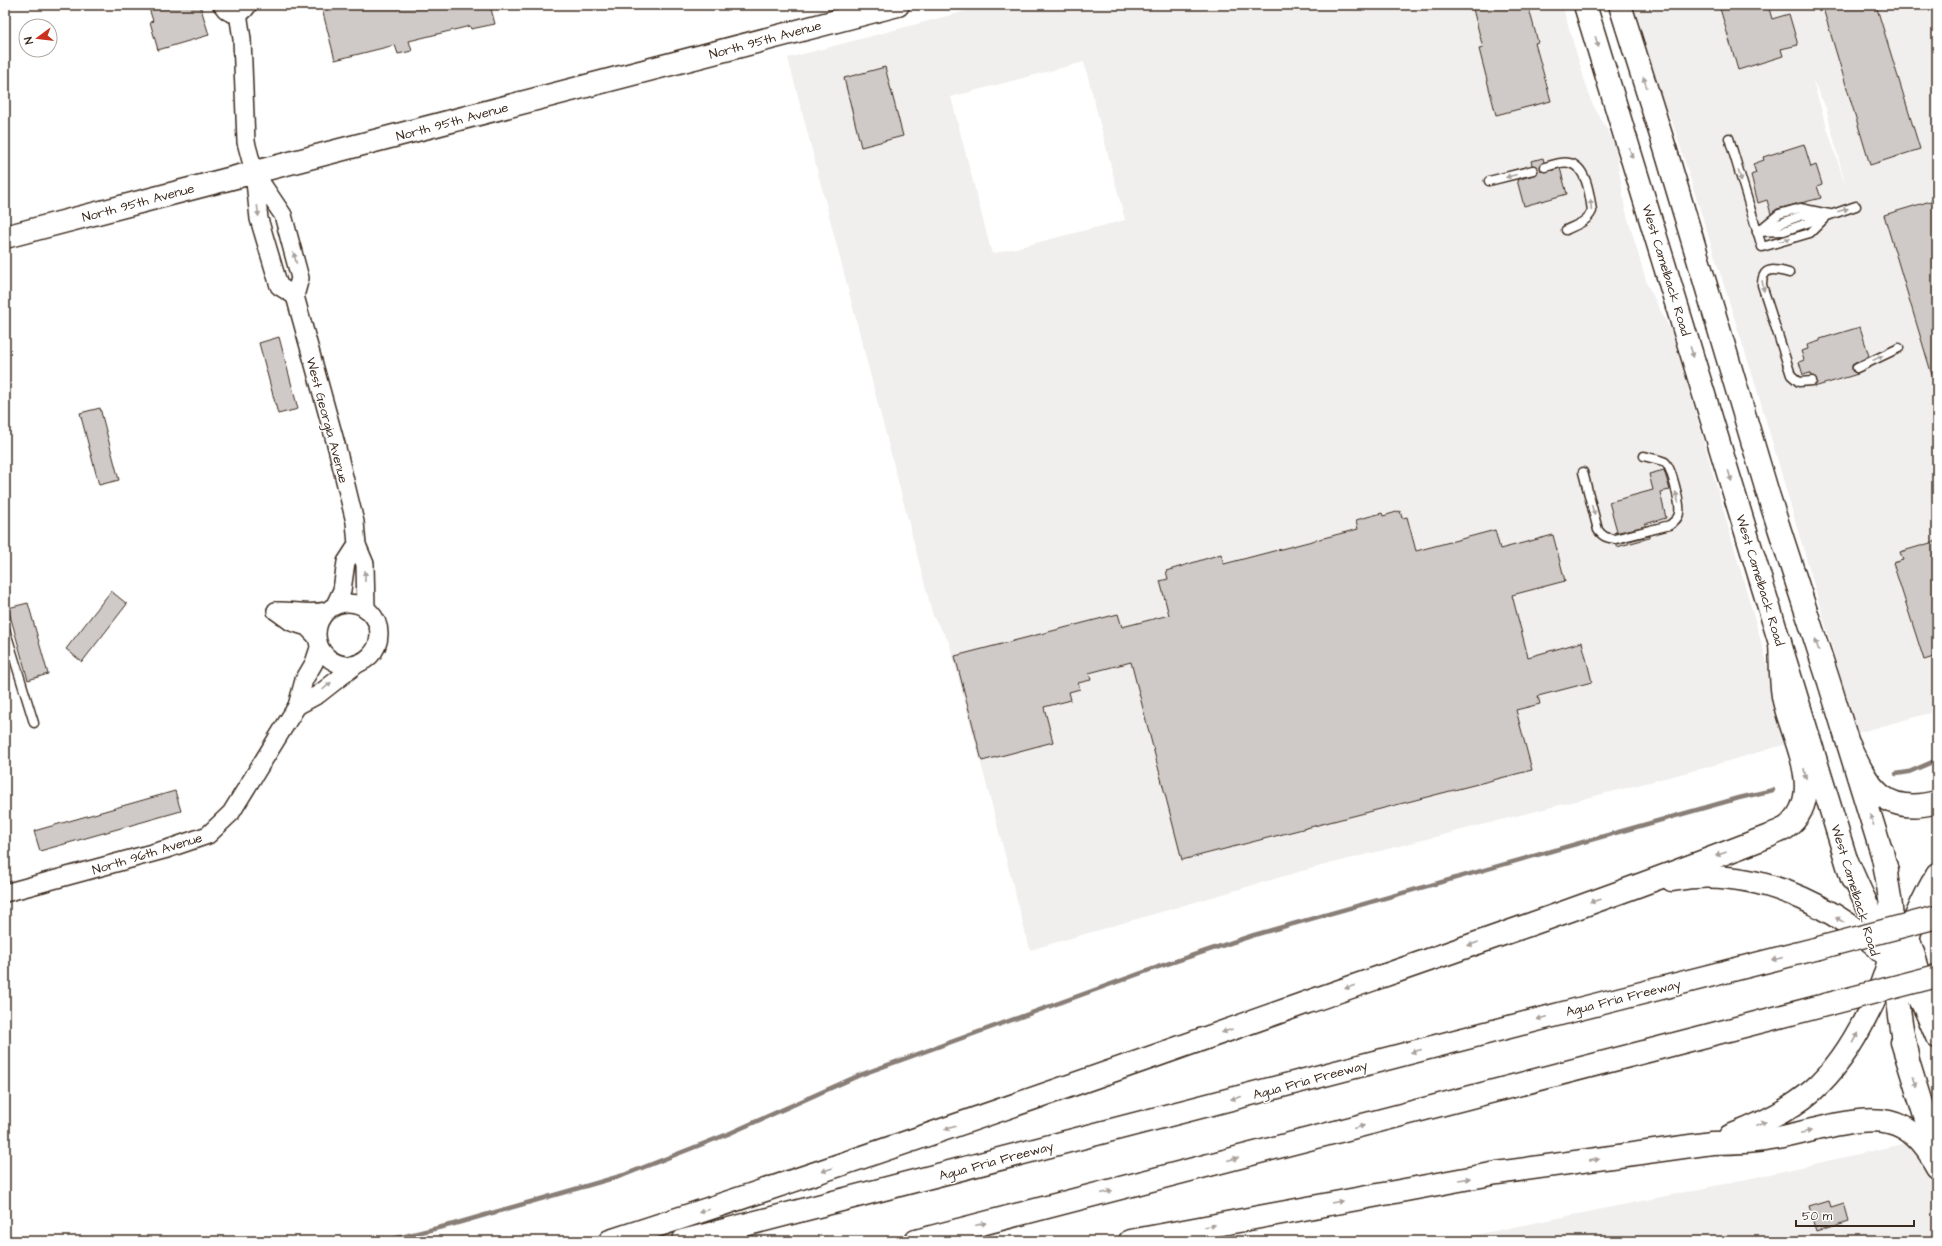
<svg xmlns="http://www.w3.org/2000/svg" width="1942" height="1246" font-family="'Architects Daughter',sans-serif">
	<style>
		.built { fill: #f1efee; fill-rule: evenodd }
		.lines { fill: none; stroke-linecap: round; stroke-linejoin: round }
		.stream { stroke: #887e77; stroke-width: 4.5 }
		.building { fill: #cfcac7; stroke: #3b2a1e }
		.lane-casing { stroke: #3b2a1e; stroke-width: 11 }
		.street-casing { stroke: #3b2a1e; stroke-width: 20 }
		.secondary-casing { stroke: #3b2a1e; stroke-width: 25 }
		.primary-casing { stroke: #3b2a1e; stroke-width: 25 }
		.highway-casing { stroke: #3b2a1e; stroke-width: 25 }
		.lane { stroke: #fff; stroke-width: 8 }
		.street { stroke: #fff; stroke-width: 17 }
		.secondary { stroke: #fff; stroke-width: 22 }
		.primary { stroke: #fff; stroke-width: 22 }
		.highway { stroke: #fff; stroke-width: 22 }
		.highway-bridge-casing { stroke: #3b2a1e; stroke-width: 25; stroke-linecap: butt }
		.highway-bridge { stroke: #fff; stroke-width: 22 }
		.oneway { fill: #a79f9a }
		.labels { text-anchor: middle; stroke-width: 3; stroke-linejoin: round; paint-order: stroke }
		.street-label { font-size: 13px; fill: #3b2a1e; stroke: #fff }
	</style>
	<rect width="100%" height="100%" fill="#fff"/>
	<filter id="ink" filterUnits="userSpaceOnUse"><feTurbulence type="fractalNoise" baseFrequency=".025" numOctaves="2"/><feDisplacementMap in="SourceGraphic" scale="8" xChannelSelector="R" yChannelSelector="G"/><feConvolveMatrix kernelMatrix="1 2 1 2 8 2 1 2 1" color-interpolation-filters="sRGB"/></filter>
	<g filter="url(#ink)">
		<!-- built -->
		<g class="built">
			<path d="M989,5H1562L1591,101L1615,144L1625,208L1647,284L1674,337L1790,743L1704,768L1302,871L1030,950L949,642L933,616L788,58ZM1084,62L1125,220L992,254L951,97Z"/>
			<path d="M1632,5H1936L1937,711L1857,733L1757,390L1672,121L1659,96ZM1813,81L1826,108L1846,188L1813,82Z"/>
			<path d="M1912,1142L1926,1159L1937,1195V1241H1446L1729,1183Z"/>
		</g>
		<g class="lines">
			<!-- stream -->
			<g class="stream">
				<path d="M1896,774L1909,772L1937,760"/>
				<path d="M385,1241L454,1224L624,1175L728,1134L860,1075L1158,967L1254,935L1739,798L1773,790"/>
			</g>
		</g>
		<!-- building -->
		<g class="building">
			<path d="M148,5H200L209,35L158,50L150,22L153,21Z"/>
			<path d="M338,5H490L495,24L471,29L470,26L409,41L412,51L398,54L395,45L335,60L322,9Z"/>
			<path d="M1472,5H1528L1538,42L1535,43L1551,101L1496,115L1479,49L1483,48Z"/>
			<path d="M1719,5H1768L1772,19L1789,14L1798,45L1781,49L1783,56L1738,70Z"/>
			<path d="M1822,5H1876L1920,149L1870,165Z"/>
			<path d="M885,67L903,136L861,147L844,78Z"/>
			<path d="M1804,144L1811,167L1816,165L1822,184L1817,186L1821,198L1777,209L1771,214L1767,200L1758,203L1751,175L1756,173L1753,164L1764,160L1763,157Z"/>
			<path d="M1543,158L1544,162L1540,166L1541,171L1546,172L1560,168L1567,194L1524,206L1517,180L1537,174L1538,168L1532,165L1531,161Z"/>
			<path d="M1934,200L1937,209V382H1934L1884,215Z"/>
			<path d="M1860,327L1869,356L1852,365V371L1858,374L1814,387L1817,383L1816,378L1811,376L1810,373L1803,375L1799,362L1804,360L1801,351L1808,349L1807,345L1820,341V339Z"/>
			<path d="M279,337L298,409L278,414L259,343Z"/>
			<path d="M100,408L119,480L99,485L80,413Z"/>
			<path d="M1664,470L1670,490L1660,492L1666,518L1645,524L1646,526L1614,533L1617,531L1609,502L1653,490L1649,474Z"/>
			<path d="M1400,511L1402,518L1407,517L1416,551L1495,530L1500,549L1553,535L1565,581L1512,595L1528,657L1582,642L1592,682L1538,696L1540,704L1516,710L1532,770L1182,860L1131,662L1089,673L1091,680L1078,683L1080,689L1069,692L1071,700L1044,707L1053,742L982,761L955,656L1118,614L1122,627L1169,615L1160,581L1168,579L1166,571L1221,554L1224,564L1358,529L1356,520L1382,513L1383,516Z"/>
			<path d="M1649,536V538L1617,547V544Z"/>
			<path d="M1937,541V656L1924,660L1893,563L1903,560L1900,552Z"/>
			<path d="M111,591L127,604L82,662L66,649Z"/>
			<path d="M28,603L48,674L28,680L8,608Z"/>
			<path d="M175,791L181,811L40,851L34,831Z"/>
			<path d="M1829,1200L1831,1208L1844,1204L1849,1222L1817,1232L1809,1206Z"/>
		</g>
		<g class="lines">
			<!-- lane casing -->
			<g class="lane-casing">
				<g id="lane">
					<path d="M1729,138L1762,247L1810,233L1829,214"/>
					<path d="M1545,167C1553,165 1562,161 1569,163C1587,166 1590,197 1592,211C1587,222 1576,225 1566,230"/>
					<path d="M1489,181L1533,170"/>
					<path d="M1765,229L1803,215H1817"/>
					<path d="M1757,232L1784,231L1856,206"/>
					<path d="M1757,232L1779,214L1800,208L1829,214"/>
					<path d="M1789,273C1775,269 1762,266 1762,285L1791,375L1799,382L1812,381"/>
					<path d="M1857,368L1899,348"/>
					<path d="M1583,472L1598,530C1603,537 1607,538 1615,539L1670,525C1674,521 1679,518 1679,513C1681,505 1671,466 1665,462C1659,459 1650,458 1644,456"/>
					<path d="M5,629L34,723"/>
				</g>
			</g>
			<!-- street casing -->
			<g class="street-casing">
				<g id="street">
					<path d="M222,5C229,16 241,17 248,5"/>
					<path d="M238,13L242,39L246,142L254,172L259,219L279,286L295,296"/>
					<path d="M254,172L283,215L300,278L295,296L337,448L355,522L357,545L365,564L366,609"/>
					<circle cx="348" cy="634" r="31"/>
					<path d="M335,605L342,590L346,562L357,545"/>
					<path d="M276,611C293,610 309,615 326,611"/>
					<path d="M276,611L291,622L307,627L316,636"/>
					<path d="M297,706L319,694L356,665"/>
					<path d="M5,893L167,849L208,835L231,813L297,706L304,680L314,663L319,648"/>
				</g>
			</g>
			<!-- secondary casing -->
			<g class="secondary-casing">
				<path id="secondary" d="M5,237L898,5"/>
			</g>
			<!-- primary casing -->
			<g class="primary-casing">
				<g id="primary">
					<path d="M1585,5L1852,879"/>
					<path d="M1620,5L1665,148L1768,494L1829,682L1887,870"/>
					<path d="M1905,927L1927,998"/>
					<path d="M1902,1042L1937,1155"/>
				</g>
			</g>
			<!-- highway casing -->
			<g class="highway-casing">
				<g id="highway">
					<path d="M1849,745C1869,788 1884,816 1937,802"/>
					<path d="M1847,861C1860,890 1872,921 1894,945"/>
					<path d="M1672,880C1758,863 1856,913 1908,980C1921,997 1929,1018 1937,1037"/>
					<path d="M1908,1060C1904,1038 1898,1015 1898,993C1899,950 1917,910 1937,874"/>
					<path d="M1730,1136C1801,1109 1834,1082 1868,1013C1879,992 1890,965 1892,941C1894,911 1887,881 1882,851"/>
					<path d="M610,1241C843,1166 1074,1085 1305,1003C1460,949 1616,896 1769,836C1774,833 1781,831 1786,828C1829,796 1790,736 1783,696C1780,678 1781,659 1780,641"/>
					<path d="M683,1241L1579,1009L1815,949"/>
					<path d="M916,1241L1829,1004"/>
					<path d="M1130,1241L1497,1173L1712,1143C1735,1143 1756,1142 1778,1138C1809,1132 1859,1115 1889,1122C1911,1127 1927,1147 1937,1166"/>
				</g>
			</g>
			<!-- lane -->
			<use href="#lane" class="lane"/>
			<!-- street -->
			<use href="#street" class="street"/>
			<!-- secondary -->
			<use href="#secondary" class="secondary"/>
			<!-- primary -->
			<use href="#primary" class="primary"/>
			<!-- highway -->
			<use href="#highway" class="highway"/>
			<!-- highway-bridge casing -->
			<g class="highway-bridge-casing">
				<g id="highway-bridge">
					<path d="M1815,949L1937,917"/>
					<path d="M1829,1004L1937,976"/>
				</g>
			</g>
			<!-- highway-bridge -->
			<use href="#highway-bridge" class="highway-bridge"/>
		</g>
		<!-- one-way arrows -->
		<defs><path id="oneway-solid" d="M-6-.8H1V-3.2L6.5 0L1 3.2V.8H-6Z"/></defs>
		<g class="oneway">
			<use href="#oneway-solid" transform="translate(1597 42) rotate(73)"/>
			<use href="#oneway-solid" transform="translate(1645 82) rotate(-108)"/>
			<use href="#oneway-solid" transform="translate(1631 153) rotate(73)"/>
			<use href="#oneway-solid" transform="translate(1511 176) rotate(165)"/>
			<use href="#oneway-solid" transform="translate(1740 176) rotate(73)"/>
			<use href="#oneway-solid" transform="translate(1591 205) rotate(-94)"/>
			<use href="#oneway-solid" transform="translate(1843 210) rotate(-16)"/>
			<use href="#oneway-solid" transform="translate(258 211) rotate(83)"/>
			<use href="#oneway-solid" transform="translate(1785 240) rotate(-16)"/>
			<use href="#oneway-solid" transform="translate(295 258) rotate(-105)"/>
			<use href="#oneway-solid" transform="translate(1763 286) rotate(80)"/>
			<use href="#oneway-solid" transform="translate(1692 352) rotate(73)"/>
			<use href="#oneway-solid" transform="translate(1878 358) rotate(-25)"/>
			<use href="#oneway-solid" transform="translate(1730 476) rotate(73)"/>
			<use href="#oneway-solid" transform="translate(1677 497) rotate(-105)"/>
			<use href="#oneway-solid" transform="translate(1593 510) rotate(75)"/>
			<use href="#oneway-solid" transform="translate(365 576) rotate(-89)"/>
			<use href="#oneway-solid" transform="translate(1817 645) rotate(-108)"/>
			<use href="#oneway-solid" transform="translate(327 686) rotate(-42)"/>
			<use href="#oneway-solid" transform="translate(1805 774) rotate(80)"/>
			<use href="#oneway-solid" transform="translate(1872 820) rotate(-107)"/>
			<use href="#oneway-solid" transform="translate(1721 854) rotate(161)"/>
			<use href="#oneway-solid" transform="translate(1595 901) rotate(161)"/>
			<use href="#oneway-solid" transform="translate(1840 920) rotate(-148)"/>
			<use href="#oneway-solid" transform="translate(1473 944) rotate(161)"/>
			<use href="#oneway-solid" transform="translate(1777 959) rotate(166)"/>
			<use href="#oneway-solid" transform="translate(1350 987) rotate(161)"/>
			<use href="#oneway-solid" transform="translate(1542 1018) rotate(165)"/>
			<use href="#oneway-solid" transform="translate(1227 1031) rotate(161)"/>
			<use href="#oneway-solid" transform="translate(1856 1038) rotate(-62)"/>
			<use href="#oneway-solid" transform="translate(1416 1051) rotate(165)"/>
			<use href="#oneway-solid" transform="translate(1915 1082) rotate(73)"/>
			<use href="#oneway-solid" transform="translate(1236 1098) rotate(166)"/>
			<use href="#oneway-solid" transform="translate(1761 1124) rotate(-25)"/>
			<use href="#oneway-solid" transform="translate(1359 1127) rotate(-15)"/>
			<use href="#oneway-solid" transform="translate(950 1128) rotate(162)"/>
			<use href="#oneway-solid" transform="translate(1806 1132) rotate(-12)"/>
			<use href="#oneway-solid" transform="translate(1233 1159) rotate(-15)"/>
			<use href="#oneway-solid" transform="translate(1594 1160) rotate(-8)"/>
			<use href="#oneway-solid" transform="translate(827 1170) rotate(161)"/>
			<use href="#oneway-solid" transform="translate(1465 1179) rotate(-10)"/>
			<use href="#oneway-solid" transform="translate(1107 1192) rotate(-14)"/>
			<use href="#oneway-solid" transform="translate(1337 1202) rotate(-10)"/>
			<use href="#oneway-solid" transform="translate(704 1211) rotate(163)"/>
			<use href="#oneway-solid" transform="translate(981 1224) rotate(-14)"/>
			<use href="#oneway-solid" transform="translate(1210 1226) rotate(-11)"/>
		</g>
	</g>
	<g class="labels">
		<!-- street labels -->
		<g class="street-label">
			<text transform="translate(765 39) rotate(-15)" y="5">North 95th Avenue</text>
			<text transform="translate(452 121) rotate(-15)" y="5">North 95th Avenue</text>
			<text transform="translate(138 202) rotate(-15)" y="5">North 95th Avenue</text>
			<text transform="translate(1667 270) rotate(73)" y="5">West Camelback Road</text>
			<text transform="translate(328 420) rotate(75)" y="5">West Georgia Avenue</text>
			<text transform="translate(1761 580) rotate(73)" y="5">West Camelback Road</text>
			<text transform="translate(147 853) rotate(-17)" y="5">North 96th Avenue</text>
			<text transform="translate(1856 890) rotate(73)" y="5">West Camelback Road</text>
			<text transform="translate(1623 997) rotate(-14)" y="5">Agua Fria Freeway</text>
			<text transform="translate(1310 1079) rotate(-15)" y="5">Agua Fria Freeway</text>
			<text transform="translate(996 1160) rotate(-15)" y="5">Agua Fria Freeway</text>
		</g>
	</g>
	<!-- margin -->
	<rect width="1942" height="1246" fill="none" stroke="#fff" stroke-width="20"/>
	<rect x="10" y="10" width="1922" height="1226" fill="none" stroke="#3b2a1e" stroke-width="1.5" filter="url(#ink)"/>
	<!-- north arrow -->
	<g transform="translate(38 38) rotate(255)"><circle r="19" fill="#ffffff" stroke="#b1aaa5"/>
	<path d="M0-3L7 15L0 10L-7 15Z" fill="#c8321e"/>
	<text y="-6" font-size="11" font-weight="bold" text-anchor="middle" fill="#3b2a1e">N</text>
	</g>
	<!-- scale -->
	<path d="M1796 1220v6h118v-6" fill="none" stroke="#3b2a1e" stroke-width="2"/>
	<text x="1802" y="1220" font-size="12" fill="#3b2a1e" stroke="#ffffff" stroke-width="3" paint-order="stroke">50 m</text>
</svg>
